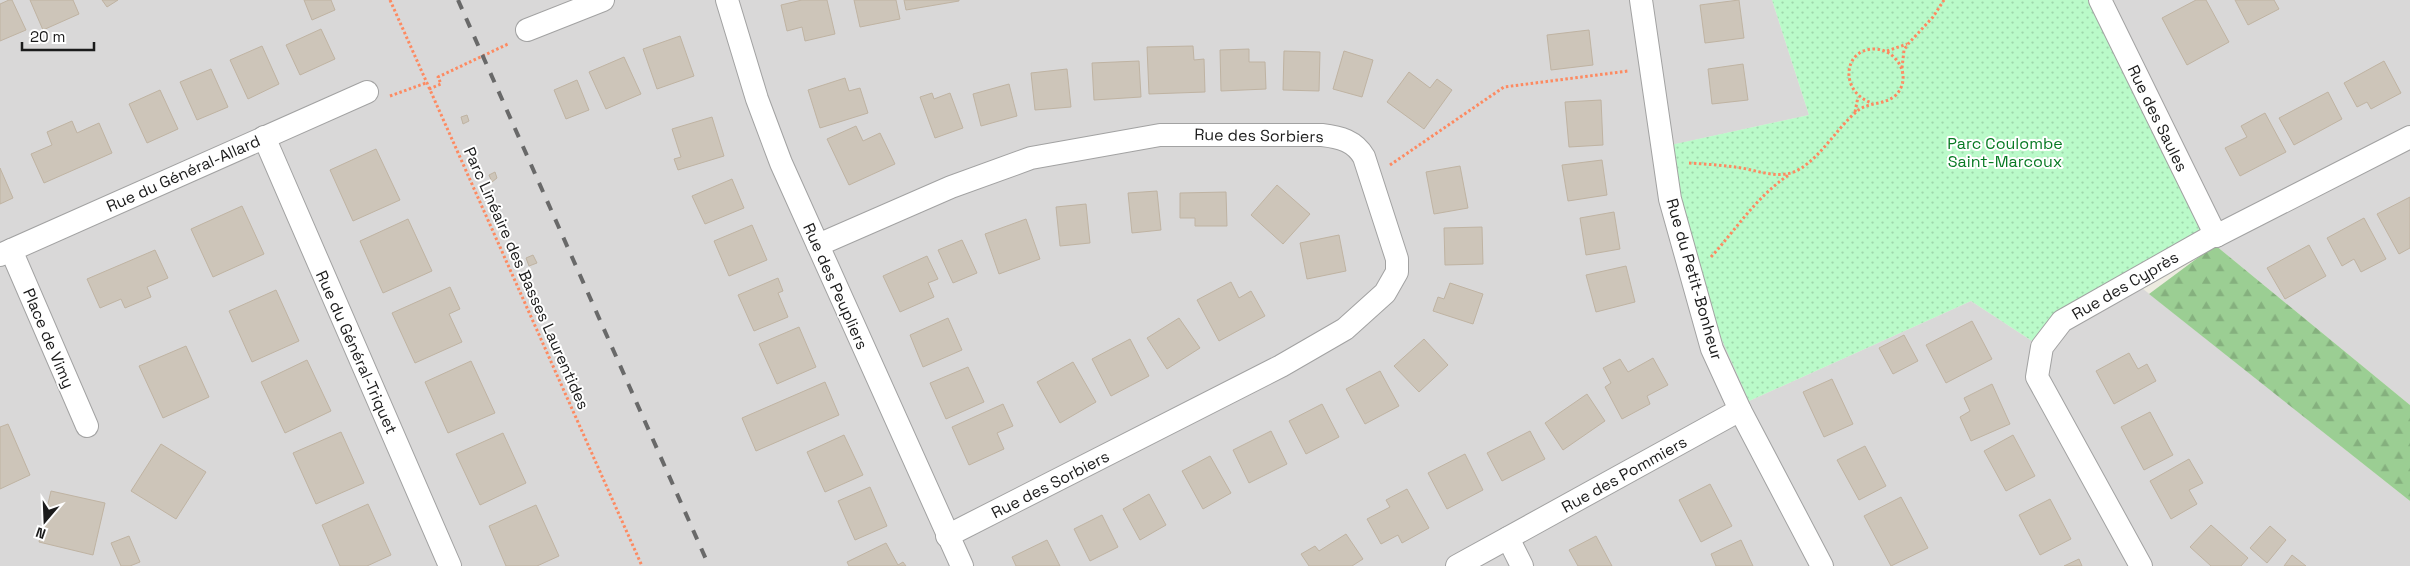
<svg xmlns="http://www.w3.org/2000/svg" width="2410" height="566" font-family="'Space Grotesk',sans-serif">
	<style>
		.residential { fill: #d9d8d8 }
		.forest { fill: url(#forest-firs) }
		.park { fill: url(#park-dots) }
		.building { fill: #cdc5b9; stroke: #bfb3a2 }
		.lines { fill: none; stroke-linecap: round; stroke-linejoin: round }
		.street-casing { stroke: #a2a2a2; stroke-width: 24 }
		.path { stroke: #fd8a61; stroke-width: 3; stroke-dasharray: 2.5 2.5; stroke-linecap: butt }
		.street { stroke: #fff; stroke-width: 22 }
		.rail { stroke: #696969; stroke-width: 4; stroke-dasharray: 10 10; stroke-linecap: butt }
		.labels { text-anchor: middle; stroke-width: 4; stroke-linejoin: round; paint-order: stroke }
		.street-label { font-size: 16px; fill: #1b1b1b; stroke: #fff }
		.park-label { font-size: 16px; fill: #087a24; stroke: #fff }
	</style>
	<defs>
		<pattern id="forest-firs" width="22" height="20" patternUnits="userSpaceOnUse" patternTransform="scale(1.25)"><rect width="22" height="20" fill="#9bce93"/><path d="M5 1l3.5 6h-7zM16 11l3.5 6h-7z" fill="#85b07e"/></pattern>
		<pattern id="park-dots" width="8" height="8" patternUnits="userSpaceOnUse" patternTransform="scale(1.25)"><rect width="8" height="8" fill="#bafac9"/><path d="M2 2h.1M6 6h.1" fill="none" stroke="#9fd6ac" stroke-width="1.8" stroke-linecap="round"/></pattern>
	</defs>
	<rect width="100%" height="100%" fill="#edebe0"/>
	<!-- residential -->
	<g class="residential">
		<path d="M0,0H1772L1809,115L1667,146L1749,401L1971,301L2038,345L2128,277L2410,501V566H0Z"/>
		<path d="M2097,0H2410V405L2215,245Z"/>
	</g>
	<!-- forest -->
	<path class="forest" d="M2215,245L2410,405V501L2149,294Z"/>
	<!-- park -->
	<path class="park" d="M1772,0H2097L2214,235L2038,345L1971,301L1749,401L1695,279L1666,146L1809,115Z"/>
	<!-- building -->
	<g class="building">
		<path d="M9,0H12L26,30L0,41V4Z"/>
		<path d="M30,0H73L79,14L43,30Z"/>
		<path d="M102,0H118L107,7Z"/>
		<path d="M304,0H331L335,10L312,20Z"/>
		<path d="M802,0H827L835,34L805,41L802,27L787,31L781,5Z"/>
		<path d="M854,0H896L900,19L860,27Z"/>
		<path d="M904,0H959V1L906,10Z"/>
		<path d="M1739,0L1744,38L1705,43L1700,5Z"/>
		<path d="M2196,0H2206L2229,42L2187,65L2162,18Z"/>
		<path d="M2235,0H2274L2279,9L2248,25Z"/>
		<path d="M321,29L335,59L300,75L286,45Z"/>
		<path d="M1589,30L1593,65L1551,70L1547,35Z"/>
		<path d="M680,36L694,76L657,89L643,49Z"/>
		<path d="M262,46L279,84L248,99L230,60Z"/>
		<path d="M1193,46L1194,60L1204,59L1205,92L1149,94L1147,47Z"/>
		<path d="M1249,49V62H1265L1266,89L1221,91L1220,50Z"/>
		<path d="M1284,51L1320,52L1319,91L1283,90Z"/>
		<path d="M1344,51L1373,60L1362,97L1333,89Z"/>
		<path d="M624,57L641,94L606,109L589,72Z"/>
		<path d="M1139,61L1141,97L1094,100L1092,63Z"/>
		<path d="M2384,61L2401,93L2371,109L2367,102L2357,107L2344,83Z"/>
		<path d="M1743,64L1748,100L1712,104L1708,69Z"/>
		<path d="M211,69L228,107L197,120L180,82Z"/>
		<path d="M1067,69L1071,107L1035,110L1031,73Z"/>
		<path d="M1409,72L1430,88L1437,79L1452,90L1424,129L1387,102Z"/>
		<path d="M845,78L849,91L860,88L868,113L820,128L808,90Z"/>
		<path d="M577,80L589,110L566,119L554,90Z"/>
		<path d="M1009,84L1017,116L981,126L973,94Z"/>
		<path d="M160,90L178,129L147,143L129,104Z"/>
		<path d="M2328,92L2342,119L2294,145L2279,118Z"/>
		<path d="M932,93L934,99L950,93L963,128L935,138L920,97Z"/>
		<path d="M1601,100L1603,145L1569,147L1565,102Z"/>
		<path d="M2265,113L2286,152L2240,176L2225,148L2247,137L2241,126Z"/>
		<path d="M467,115L469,121L463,124L461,117Z"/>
		<path d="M712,117L724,156L678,170L674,159L681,157L672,129Z"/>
		<path d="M72,121L77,133L99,123L112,153L44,183L31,154L52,145L47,132Z"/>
		<path d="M856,126L863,141L880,133L895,164L849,185L827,139Z"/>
		<path d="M376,149L400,200L353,221L330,170Z"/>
		<path d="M1602,160L1607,195L1568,201L1562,165Z"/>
		<path d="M1460,166L1468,208L1434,214L1426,172Z"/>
		<path d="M0,168L13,198L0,204Z"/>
		<path d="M495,172L497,178L492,182L489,175Z"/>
		<path d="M732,179L744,208L705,224L692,196Z"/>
		<path d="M1277,185L1310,214L1283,244L1251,215Z"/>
		<path d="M1157,191L1161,230L1132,233L1128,193Z"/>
		<path d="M1226,192L1227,226H1195V218H1180V193Z"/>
		<path d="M2410,197V248L2399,254L2377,214Z"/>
		<path d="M1086,204L1090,243L1060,246L1056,207Z"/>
		<path d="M242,206L264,254L213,277L191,229Z"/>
		<path d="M1614,212L1620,249L1586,255L1580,218Z"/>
		<path d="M2364,218L2386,259L2361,272L2354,259L2342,266L2327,238Z"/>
		<path d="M408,219L432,271L383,293L360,241Z"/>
		<path d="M1026,219L1040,259L999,274L985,234Z"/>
		<path d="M752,225L767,260L729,276L714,241Z"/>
		<path d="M1482,227L1483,264L1445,265L1444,228Z"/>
		<path d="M1339,235L1346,271L1307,279L1300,243Z"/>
		<path d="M962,240L977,273L953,283L938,250Z"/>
		<path d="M2309,245L2326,276L2285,299L2267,268Z"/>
		<path d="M155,250L168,278L147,287L151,297L125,308L121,299L100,308L87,279Z"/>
		<path d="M533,255L537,263L529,266L526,258Z"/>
		<path d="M927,256L938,279L928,283L934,297L900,312L883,276Z"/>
		<path d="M1626,266L1635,302L1596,312L1586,275Z"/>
		<path d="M778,278L783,291L778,293L788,317L754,331L738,295Z"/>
		<path d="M1231,282L1239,298L1251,291L1265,316L1219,341L1197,300Z"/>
		<path d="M1450,283L1483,294L1473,324L1433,311L1438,297L1444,299Z"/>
		<path d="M450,287L460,309L449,314L462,342L415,363L392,313Z"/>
		<path d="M276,290L299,341L252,362L229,311Z"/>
		<path d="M948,318L962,350L923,367L910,335Z"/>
		<path d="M1179,318L1200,348L1167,369L1147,338Z"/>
		<path d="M1972,321L1992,359L1946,383L1926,345Z"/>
		<path d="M799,327L816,367L777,384L759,344Z"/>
		<path d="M1904,335L1918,361L1893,374L1879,348Z"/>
		<path d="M1130,339L1149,376L1111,396L1092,359Z"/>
		<path d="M1424,339L1448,365L1419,392L1394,366Z"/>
		<path d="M186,346L209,397L163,418L139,366Z"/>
		<path d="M2129,353L2138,369L2147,364L2156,381L2114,404L2096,371Z"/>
		<path d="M1653,358L1668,385L1647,396L1650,404L1622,419L1605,387L1611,383L1603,368L1620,359L1628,372Z"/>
		<path d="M307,360L331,411L285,433L261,382Z"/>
		<path d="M471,361L495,413L448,433L425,382Z"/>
		<path d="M1073,362L1096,402L1060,423L1037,382Z"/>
		<path d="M968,367L984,402L946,419L930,383Z"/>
		<path d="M1380,371L1399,406L1365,424L1346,389Z"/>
		<path d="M1832,379L1853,424L1824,437L1803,392Z"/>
		<path d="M825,382L839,415L756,451L742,418Z"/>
		<path d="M1992,384L2010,424L1971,441L1960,417L1970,411L1964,398Z"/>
		<path d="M1587,394L1605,421L1563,450L1545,423Z"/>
		<path d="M1003,404L1013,426L997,433L1004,449L969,465L952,427Z"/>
		<path d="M1322,404L1339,437L1306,454L1289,421Z"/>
		<path d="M2150,412L2173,455L2144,470L2121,427Z"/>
		<path d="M8,424L30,475L0,489V427Z"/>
		<path d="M1271,431L1287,464L1249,483L1233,450Z"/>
		<path d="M1530,431L1545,459L1502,481L1487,453Z"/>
		<path d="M341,432L364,483L316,504L293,453Z"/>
		<path d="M503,433L526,483L480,505L456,454Z"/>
		<path d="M844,435L863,475L825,492L807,452Z"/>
		<path d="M2013,435L2035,476L2006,491L1984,451Z"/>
		<path d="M161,444L206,472L176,519L131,491Z"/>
		<path d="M1865,446L1886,486L1859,500L1837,460Z"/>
		<path d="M1465,454L1483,490L1447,509L1428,473Z"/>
		<path d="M1210,456L1231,493L1203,509L1182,471Z"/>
		<path d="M2189,459L2203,483L2189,490L2197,504L2171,519L2150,481Z"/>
		<path d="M1710,484L1732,526L1701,542L1679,500Z"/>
		<path d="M870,487L887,526L855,540L838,501Z"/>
		<path d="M1407,489L1429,528L1402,543L1398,535L1381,544L1367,519L1390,507L1386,500Z"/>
		<path d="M51,491L105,503L93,555L39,542Z"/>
		<path d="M1149,494L1166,525L1140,540L1123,509Z"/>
		<path d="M1901,497L1928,548L1891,566L1864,516Z"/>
		<path d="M2050,499L2071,539L2040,555L2019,515Z"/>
		<path d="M368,504L391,555L367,566H340L322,525Z"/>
		<path d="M536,505L559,556L537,566H506L489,526Z"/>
		<path d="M1102,515L1118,547L1090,561L1074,529Z"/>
		<path d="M2211,525L2248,558L2241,566H2211L2190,547Z"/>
		<path d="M2270,526L2286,540L2267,563L2250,548Z"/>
		<path d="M1346,534L1363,559L1352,566H1309L1301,554L1315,546L1319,551Z"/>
		<path d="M129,536L140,562L130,566H121L111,543Z"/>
		<path d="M1596,536L1612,566H1578L1569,550Z"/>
		<path d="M1047,540L1060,566H1016L1012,557Z"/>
		<path d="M1741,540L1753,566H1716L1711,554Z"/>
		<path d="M886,543L898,565L903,562L906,566H849L847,562Z"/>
		<path d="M2292,555L2306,566H2284Z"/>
		<path d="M2079,559L2082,566H2064Z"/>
	</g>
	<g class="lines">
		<!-- street casing -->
		<g class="street-casing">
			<g id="street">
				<path d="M727,0L757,99L781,163L962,566"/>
				<path d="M1641,0L1670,199L1712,349L1740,410L1822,566"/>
				<path d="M2100,0L2216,236"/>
				<path d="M527,30L603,0"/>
				<path d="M264,137L450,566"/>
				<path d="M818,245L951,187L1031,158L1160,135H1322C1340,137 1355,141 1364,157L1397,259V272L1385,293L1345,329L1281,366L947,536"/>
				<path d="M11,250L87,426"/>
				<path d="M0,255L367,92"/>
				<path d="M1508,538L1522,566"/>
				<path d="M1457,566L1740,410"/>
				<path d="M2141,566L2037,377L2042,347L2062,321L2214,235L2216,236L2410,137"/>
			</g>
		</g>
		<!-- path -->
		<g class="path">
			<path d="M390,0L642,566"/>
			<path d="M1887,51L1907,44"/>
			<path d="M1902,68L1904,50L1908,44L1933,17L1944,0"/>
			<path d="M429,89L441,84L438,77L508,44"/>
			<path d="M390,96L426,83"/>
			<path d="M1855,112L1858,97"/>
			<path d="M1689,163C1704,164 1720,165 1735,167C1753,169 1773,178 1791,173C1816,165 1836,129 1855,113C1867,101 1884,106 1896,95C1913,77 1897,49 1874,49C1843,49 1839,92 1872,103"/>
			<path d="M1390,165L1504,87L1628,71"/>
			<path d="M1711,257C1738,227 1756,197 1790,174"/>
		</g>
		<!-- street -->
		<use href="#street" class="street"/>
		<!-- rail -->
		<path class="rail" d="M458,0L709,566"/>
	</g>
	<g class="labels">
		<!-- street labels -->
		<g class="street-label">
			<text transform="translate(2158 118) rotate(64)" y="6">Rue des Saules</text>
			<text transform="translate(1259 135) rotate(1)" y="6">Rue des Sorbiers</text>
			<text transform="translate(183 173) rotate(-24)" y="6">Rue du Général-Allard</text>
			<text transform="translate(527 278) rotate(66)" y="6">Parc Linéaire des Basses Laurentides</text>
			<text transform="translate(1695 279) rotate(74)" y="6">Rue du Petit-Bonheur</text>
			<text transform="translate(2125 285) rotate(-30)" y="6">Rue des Cyprès</text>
			<text transform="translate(836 286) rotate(66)" y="6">Rue des Peupliers</text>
			<text transform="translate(49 338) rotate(67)" y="6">Place de Vimy</text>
			<text transform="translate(357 352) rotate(66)" y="6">Rue du Général-Triquet</text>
			<text transform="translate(1624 474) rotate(-29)" y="6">Rue des Pommiers</text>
			<text transform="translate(1050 484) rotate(-27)" y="6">Rue des Sorbiers</text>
		</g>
		<!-- park labels -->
		<g class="park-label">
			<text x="2005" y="149">Parc Coulombe<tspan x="2005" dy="18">Saint-Marcoux</tspan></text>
		</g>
	</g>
	<!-- north arrow -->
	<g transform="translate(45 521) rotate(199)" stroke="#ffffff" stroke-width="4" paint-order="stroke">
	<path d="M0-4L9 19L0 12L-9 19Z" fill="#1b1b1b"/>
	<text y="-8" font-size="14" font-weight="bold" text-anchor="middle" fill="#1b1b1b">N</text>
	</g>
	<!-- scale -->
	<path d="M22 42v8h72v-8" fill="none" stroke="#1b1b1b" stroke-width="2.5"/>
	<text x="30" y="42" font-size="15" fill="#1b1b1b" stroke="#ffffff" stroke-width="4" paint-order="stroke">20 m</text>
</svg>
